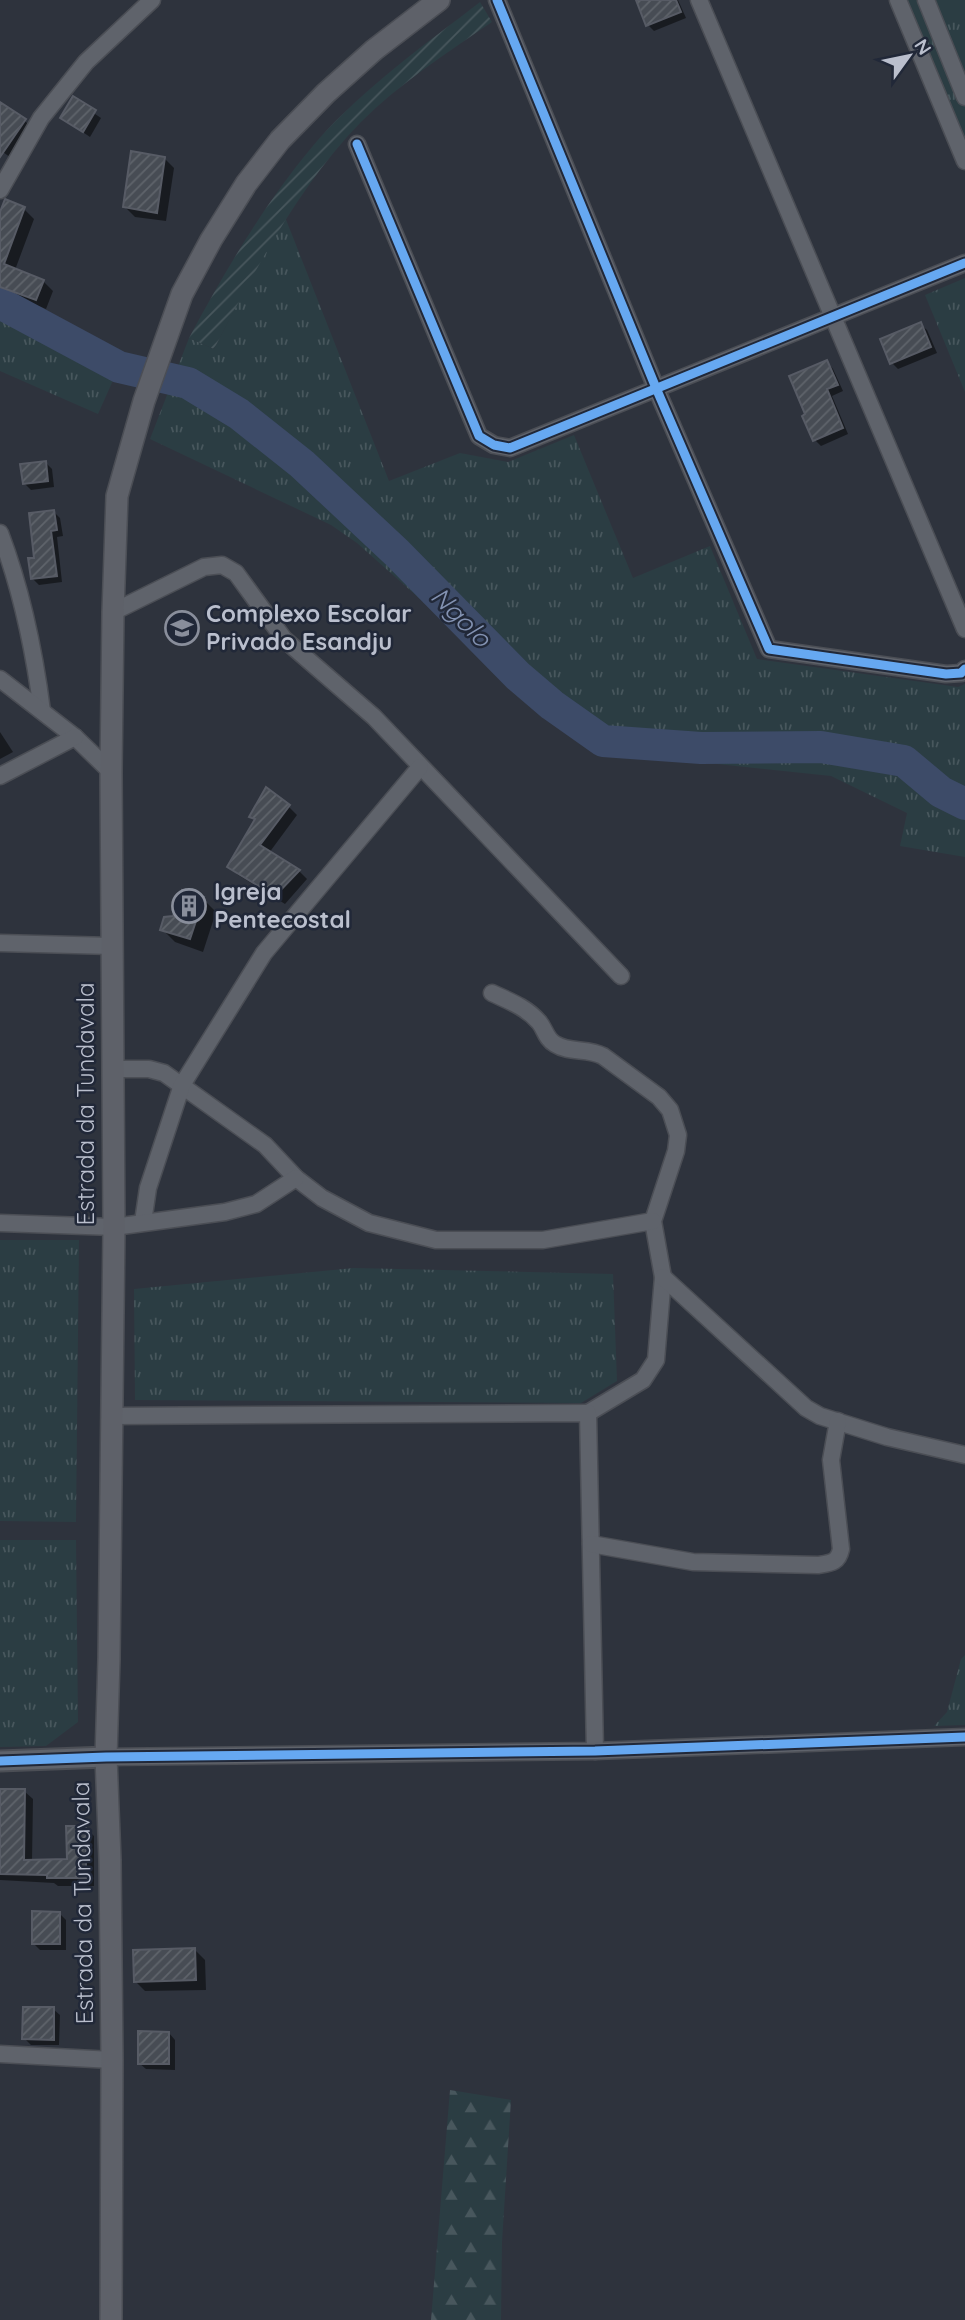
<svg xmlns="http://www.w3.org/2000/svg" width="965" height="2320" font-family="Quicksand,sans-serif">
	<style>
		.grass { fill: url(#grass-tufts) }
		.forest { fill: url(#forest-firs) }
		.garden { fill: url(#garden-furrows) }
		.shadow { fill: #0007 }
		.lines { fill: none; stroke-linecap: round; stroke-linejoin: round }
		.river { stroke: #3d4b68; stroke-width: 32 }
		.building { fill: url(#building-hatch); stroke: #575b65; stroke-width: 2 }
		.minor-casing { stroke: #4b4e55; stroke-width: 19 }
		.tertiary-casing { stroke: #4b4e55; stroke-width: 23 }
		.secondary-casing { stroke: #4b4e55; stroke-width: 24 }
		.minor { stroke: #5f636b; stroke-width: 16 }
		.tertiary { stroke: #5f636b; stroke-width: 19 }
		.secondary { stroke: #5e6169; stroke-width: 21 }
		.cycleway-casing { stroke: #212838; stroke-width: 13 }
		.cycleway { stroke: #66a8f1; stroke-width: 9 }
		.labels { text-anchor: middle; stroke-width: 5; stroke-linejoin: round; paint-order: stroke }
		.poi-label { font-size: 24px; font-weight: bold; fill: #babfcd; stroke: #212838; text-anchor: start }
		.street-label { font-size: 24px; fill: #babfcd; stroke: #212838 }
		.water-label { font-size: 26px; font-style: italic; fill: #8392b2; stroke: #212838 }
	</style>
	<defs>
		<pattern id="grass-tufts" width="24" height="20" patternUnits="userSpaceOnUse" patternTransform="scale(1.75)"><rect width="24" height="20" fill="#2b3d43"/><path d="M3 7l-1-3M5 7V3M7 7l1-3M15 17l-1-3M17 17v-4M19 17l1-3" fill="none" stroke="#48575d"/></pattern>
		<pattern id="forest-firs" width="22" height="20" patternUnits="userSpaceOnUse" patternTransform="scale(1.75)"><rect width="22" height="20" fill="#2b3d43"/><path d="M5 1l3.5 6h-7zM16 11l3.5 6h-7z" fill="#48575d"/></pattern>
		<pattern id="garden-furrows" width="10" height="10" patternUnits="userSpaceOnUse" patternTransform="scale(1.75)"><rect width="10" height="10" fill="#2b3d43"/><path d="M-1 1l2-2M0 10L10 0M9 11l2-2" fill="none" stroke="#48575d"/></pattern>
		<pattern id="building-hatch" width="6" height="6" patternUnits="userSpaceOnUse" patternTransform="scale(1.75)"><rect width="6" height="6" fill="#474c54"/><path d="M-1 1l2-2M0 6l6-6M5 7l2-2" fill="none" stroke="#5f646b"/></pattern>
	</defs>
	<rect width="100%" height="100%" fill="#2e333d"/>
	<!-- grass -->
	<g class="grass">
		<path d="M906,0H965V141Z"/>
		<path d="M285,217L389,481L460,453L508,462L574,435L633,578L710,546L757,659L958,687L965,684V857L900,846L907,813L831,776L623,754L590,745L550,715L357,543L331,525L150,439L189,338L214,349L266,248Z"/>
		<path d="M965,278V392L925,295Z"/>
		<path d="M0,303L119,367L98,414L0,371Z"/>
		<path d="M0,1240H79L76,1522L0,1521Z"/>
		<path d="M354,1268L613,1274L617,1381L581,1403L135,1400L134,1289Z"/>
		<path d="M0,1540H76L78,1722L46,1746L0,1747Z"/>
		<path d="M965,1655V1725L934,1726L947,1712L961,1659Z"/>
	</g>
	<!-- forest -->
	<path class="forest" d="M450,2090L511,2100L502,2242L501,2320H431Z"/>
	<!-- garden -->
	<path class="garden" d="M480,2L492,22C447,53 400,83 361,122C297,188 256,269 214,349L189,338C226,269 266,201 317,141C365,87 423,46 480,2Z"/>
	<!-- shadow -->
	<g class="shadow">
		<path d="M637,0H678L686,18L654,31L648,25Z"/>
		<path d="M73,99L101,118L90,137L62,118Z"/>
		<path d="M0,104L24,120L34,130L14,160L0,150Z"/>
		<path d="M164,158L174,168L166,221L135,217L125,207Z"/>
		<path d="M24,209L34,219L15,270L43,281L53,291L46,309L0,291V217Z"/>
		<path d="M920,324L927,330L937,353L898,369L892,363Z"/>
		<path d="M827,362L833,369L843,391L832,396L848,434L821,446L815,440Z"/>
		<path d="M45,462L52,469L54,487L31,490L24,483Z"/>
		<path d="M54,512L60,518L63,536L57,537L62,582L39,585L32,578L36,559Z"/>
		<path d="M0,732L13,752L0,759Z"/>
		<path d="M288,806L297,815L269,853L299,871L307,879L285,904L238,875L229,866L256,821L251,816Z"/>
		<path d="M203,899L216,912L203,952L175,942L162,929L175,917Z"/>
		<path d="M0,1790L24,1791L33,1799L32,1861H69L85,1828L94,1836V1886H58L54,1883L0,1880Z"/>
		<path d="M59,1913L66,1920V1950H40L34,1944Z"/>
		<path d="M195,1950L205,1960L206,1990L145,1991L135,1981Z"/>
		<path d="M53,2009L60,2015L59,2045H31L24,2038Z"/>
		<path d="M169,2033L175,2040V2070L146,2069L139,2063Z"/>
	</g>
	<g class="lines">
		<!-- river -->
		<path class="river" d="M0,303L119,367L188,383L239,414L302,464L397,553L518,676L552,705L603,741L701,748L821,747L904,761L941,792L965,804"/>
	</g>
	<!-- building -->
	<g class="building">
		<path d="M636,0H676L681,12L646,26Z"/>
		<path d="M73,96L96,110L83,132L60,118Z"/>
		<path d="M0,102L26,119L0,157Z"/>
		<path d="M131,151L165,157L157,213L123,207Z"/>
		<path d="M5,199L25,207L4,264L44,280L36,300L0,287V212Z"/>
		<path d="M921,322L931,347L890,364L880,339Z"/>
		<path d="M827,360L838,385L827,389L843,428L813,441L802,416L805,414L789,376Z"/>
		<path d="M46,461L48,481L23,484L20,464Z"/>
		<path d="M54,510L57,530L51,531L57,576L31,579L28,558H34L29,513Z"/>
		<path d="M266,787L290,805L260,845L300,870L275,896L227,867L255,819L249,817Z"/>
		<path d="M182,890L204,897L190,939L160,930L164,917L173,916Z"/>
		<path d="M0,1789H25L24,1860L67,1859L66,1826H86V1878H47V1875L0,1874Z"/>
		<path d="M32,1911L60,1912V1944H32Z"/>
		<path d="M195,1948L196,1980L134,1982L133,1950Z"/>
		<path d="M23,2007H54V2040L22,2039Z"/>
		<path d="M138,2031L169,2032V2064H138Z"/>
	</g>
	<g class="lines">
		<!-- minor casing -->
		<g class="minor-casing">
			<g id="minor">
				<path d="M497,0L656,388L769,649L946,674L961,673L965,669"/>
				<path d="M699,0L965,629"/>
				<path d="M898,0L965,161"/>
				<path d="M926,0L965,97"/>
				<path d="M357,144L479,436L494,445L510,448L965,263"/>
				<path d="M0,190L41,118L86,62L152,0"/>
				<path d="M0,533C22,591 34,649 42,711"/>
				<path d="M113,612L204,567L222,565L236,573L284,639L374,717L621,976"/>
				<path d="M0,679L75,737L111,772"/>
				<path d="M0,776L75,737"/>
				<path d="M0,943L112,946"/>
				<path d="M492,993C509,1001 526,1007 539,1022C545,1029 546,1039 555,1044C569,1053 588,1048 603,1056L659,1097L670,1110L678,1135L676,1151L653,1221L663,1277L656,1360L643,1380L588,1413"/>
				<path d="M113,1069H149L164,1073L265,1145L296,1178L322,1198L369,1223L436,1240H543L653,1221"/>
				<path d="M143,1222L148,1188L182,1085L264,953L420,767"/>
				<path d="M0,1223L114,1227L225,1212L256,1204L296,1178"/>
				<path d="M663,1277L806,1408L820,1416L887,1437L965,1455"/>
				<path d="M111,1416L588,1413L595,1751"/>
				<path d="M591,1544L693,1562L818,1565C831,1563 838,1563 841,1549L831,1460L838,1421"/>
				<path d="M106,1757L595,1751L965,1737"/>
				<path d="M0,2054L112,2060"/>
			</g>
		</g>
		<!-- tertiary casing -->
		<g class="tertiary-casing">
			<path id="tertiary" d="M0,1761L106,1757"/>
		</g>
		<!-- secondary casing -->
		<g class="secondary-casing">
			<path id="secondary" d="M111,2320L112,2060L110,1860L106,1757L109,1659L114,1227L111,772L113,612L117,496L144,401L182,294L211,240L246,184L280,140L326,93L374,50L439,0"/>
		</g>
		<!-- minor -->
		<use href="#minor" class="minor"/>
		<!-- tertiary -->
		<use href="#tertiary" class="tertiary"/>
		<!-- secondary -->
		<use href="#secondary" class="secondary"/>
		<!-- cycleway casing -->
		<g class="cycleway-casing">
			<g id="cycleway">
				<path d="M497,0L656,388L769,649L946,674L961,673L965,669"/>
				<path d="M357,144L479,436L494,445L510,448L965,263"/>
				<path d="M0,1761L106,1757L595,1751L965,1737"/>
			</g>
		</g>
		<!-- cycleway -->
		<use href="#cycleway" class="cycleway"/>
	</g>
	<!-- icons -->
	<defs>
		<g id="school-ring" transform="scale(1.75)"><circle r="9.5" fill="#212838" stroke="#898e9b" stroke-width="1.5"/><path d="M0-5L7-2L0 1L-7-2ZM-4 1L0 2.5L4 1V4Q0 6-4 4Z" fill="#898e9b"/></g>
		<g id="building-ring" transform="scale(1.75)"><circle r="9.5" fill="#212838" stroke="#898e9b" stroke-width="1.5"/><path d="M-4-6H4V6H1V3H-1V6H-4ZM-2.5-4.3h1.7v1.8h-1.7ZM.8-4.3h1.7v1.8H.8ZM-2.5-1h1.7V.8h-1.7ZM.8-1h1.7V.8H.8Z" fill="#898e9b"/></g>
	</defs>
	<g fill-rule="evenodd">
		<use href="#school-ring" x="182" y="628"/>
		<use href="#building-ring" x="189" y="906"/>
	</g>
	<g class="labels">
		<!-- poi labels -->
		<g class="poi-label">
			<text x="206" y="622">Complexo Escolar<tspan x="206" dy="28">Privado Esandju</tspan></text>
			<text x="214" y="900">Igreja<tspan x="214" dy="28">Pentecostal</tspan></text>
		</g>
		<!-- street labels -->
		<g class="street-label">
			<text transform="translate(86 1104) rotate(-90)" y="8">Estrada da Tundavala</text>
			<text transform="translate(83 1903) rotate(-91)" y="8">Estrada da Tundavala</text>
		</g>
		<!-- water labels -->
		<g class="water-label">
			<text transform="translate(461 617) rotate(45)" y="9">Ngolo</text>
		</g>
	</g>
	<!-- north arrow -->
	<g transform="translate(909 56) rotate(57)" stroke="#212838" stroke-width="5" paint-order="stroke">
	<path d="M0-5L12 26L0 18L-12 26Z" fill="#babfcd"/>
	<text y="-10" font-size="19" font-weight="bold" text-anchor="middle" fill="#babfcd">N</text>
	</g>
</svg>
